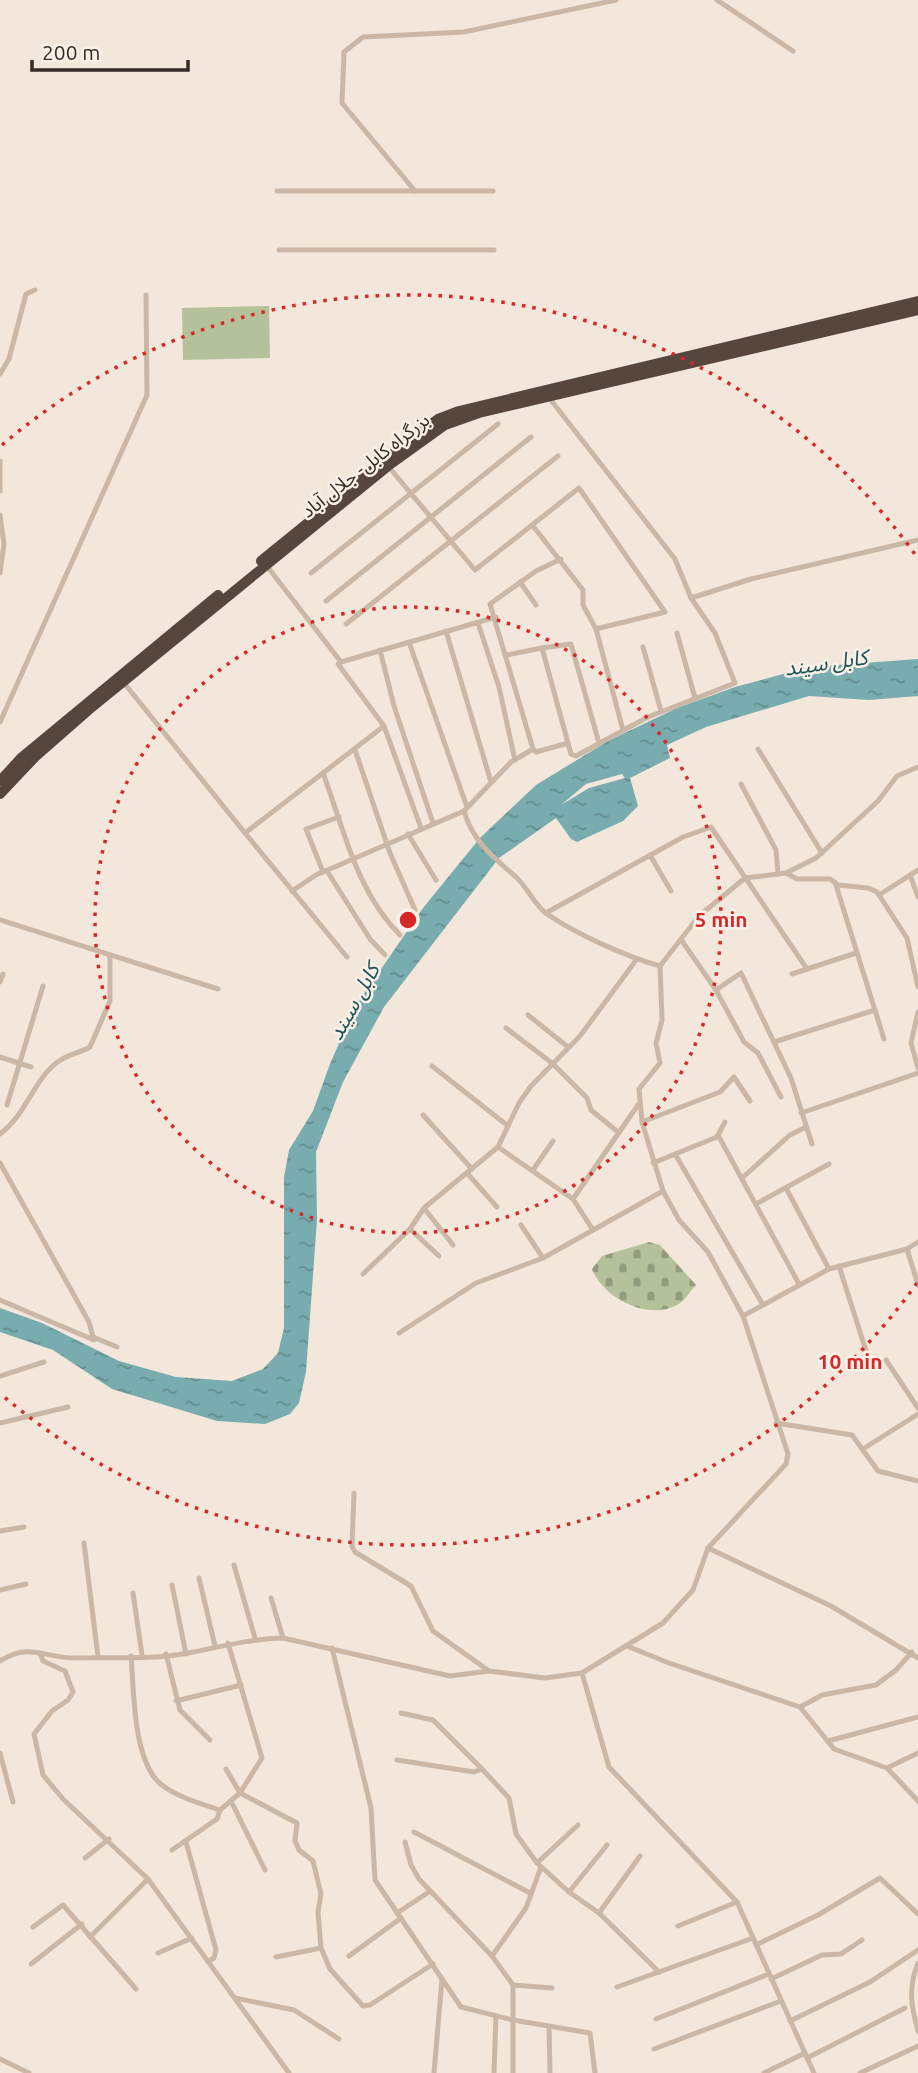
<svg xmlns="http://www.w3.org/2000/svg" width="918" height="2073" font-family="Ubuntu,'Noto Sans Arabic',sans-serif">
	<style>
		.cemetery { fill: url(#cemetery-stones) }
		.pitch { fill: #b4c19a }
		.water { fill: url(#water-ripples); fill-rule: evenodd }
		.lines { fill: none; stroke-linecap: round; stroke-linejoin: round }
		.street { stroke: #cab7a6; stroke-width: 5 }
		.highway { stroke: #57463e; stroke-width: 10 }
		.ring { fill: none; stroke: #d62828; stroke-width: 3.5; stroke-dasharray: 3.5 7 }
		.labels { text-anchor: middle; stroke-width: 5; stroke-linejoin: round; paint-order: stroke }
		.street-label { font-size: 19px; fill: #362c27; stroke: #f9f1e7 }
		.water-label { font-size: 21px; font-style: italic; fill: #1d5357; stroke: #f9f1e7 }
		.centre { fill: #d62828; stroke: #f9f1e7; stroke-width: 3.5 }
		.ring-label { font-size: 21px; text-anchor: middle; font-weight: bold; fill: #d62828; stroke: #f9f1e7; stroke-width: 5; stroke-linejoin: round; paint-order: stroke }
	</style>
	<defs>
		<pattern id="cemetery-stones" width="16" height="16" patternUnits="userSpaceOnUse" patternTransform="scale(1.75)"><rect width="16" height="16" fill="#b4c19a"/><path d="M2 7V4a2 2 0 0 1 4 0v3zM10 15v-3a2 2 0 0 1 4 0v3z" fill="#939d7e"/></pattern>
		<pattern id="water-ripples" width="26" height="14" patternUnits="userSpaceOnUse" patternTransform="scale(1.75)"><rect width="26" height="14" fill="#79acaf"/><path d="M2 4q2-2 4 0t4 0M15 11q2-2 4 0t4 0" fill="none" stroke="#648c8e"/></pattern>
	</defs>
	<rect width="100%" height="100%" fill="#f2e7da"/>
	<!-- cemetery -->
	<path class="cemetery" d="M649,1242L660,1245L696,1285C690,1291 685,1301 677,1305C648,1321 603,1298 592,1269L602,1256Z"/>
	<!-- pitch -->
	<path class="pitch" d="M269,306L270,358L183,360L182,308Z"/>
	<!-- water -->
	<path class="water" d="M918,659V696L869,700L809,696L706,727L667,745L670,758L630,778L638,806L623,821L577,842L571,839L556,818L499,858L384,1007L343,1082L316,1152L317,1220L306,1372L299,1403L290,1414L265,1424L217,1421L112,1389L53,1350L0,1332V1308L42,1323L119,1361L176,1377L232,1381L263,1369L278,1353L284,1328V1177L289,1150L313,1111L330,1064L355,1007L423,908L480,838L536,785L608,741L677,708L735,687L809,667ZM622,774L625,778L589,788L561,805L586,784Z"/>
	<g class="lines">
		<!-- street -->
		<g class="street">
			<path d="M717,0L793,51"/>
			<path d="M277,191H493"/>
			<path d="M415,191L342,103L344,52L363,37L464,32L616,0"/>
			<path d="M279,250H494"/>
			<path d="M0,374L9,359L26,294L35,290"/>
			<path d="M550,399L675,559L691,598"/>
			<path d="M0,461V491"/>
			<path d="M388,466L475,570L579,488L665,612L596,629"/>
			<path d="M0,515L4,544L0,573"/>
			<path d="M533,526L583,590V605L596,629L623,730"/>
			<path d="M266,565L341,662L496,617"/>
			<path d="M311,573L498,424"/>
			<path d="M520,582L536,605"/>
			<path d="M326,601L531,437"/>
			<path d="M478,623L499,687L515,760"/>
			<path d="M346,624L558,456"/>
			<path d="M446,631L491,782"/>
			<path d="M677,633L695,698"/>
			<path d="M409,642L467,807"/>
			<path d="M643,647L661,711"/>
			<path d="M542,648L571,644L599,743"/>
			<path d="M380,650L394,706L433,823"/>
			<path d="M507,655L542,648L571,754L576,756L648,717L735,683L715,633L691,598L751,579L918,540"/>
			<path d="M341,662L338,664L384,726L245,833L347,957"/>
			<path d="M124,683L245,833"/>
			<path d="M0,722L147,395L146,295"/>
			<path d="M384,726L421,828"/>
			<path d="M533,749L536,752L568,743"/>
			<path d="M758,749L822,853"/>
			<path d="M355,750L390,853L415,910"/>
			<path d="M323,773C344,829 356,891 400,935"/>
			<path d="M741,784L776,850L778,874"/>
			<path d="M464,811C473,842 493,857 516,877C528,888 535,906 547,914C576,934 627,957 660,966L699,916L745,878L786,873L816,858L878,801L897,776L918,767"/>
			<path d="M408,834L436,880"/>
			<path d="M650,855L671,891"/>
			<path d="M327,871L370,939L385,955"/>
			<path d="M323,872L306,829L339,817"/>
			<path d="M786,873L797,879H830L838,885L868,888L877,892L907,938L918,987"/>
			<path d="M910,875L918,897"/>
			<path d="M835,882L884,1039"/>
			<path d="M292,891L316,875L464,811L511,762L533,749L490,604L536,571L561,559"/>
			<path d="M879,895L918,870"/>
			<path d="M546,913L683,837L711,827L807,969"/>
			<path d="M0,920L218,989"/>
			<path d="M682,941L716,990L744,1042L758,1053L781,1097"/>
			<path d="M660,966L662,1020L656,1043L660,1063L639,1089L642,1122L663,1191L679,1220L708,1252L743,1316L788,1454L786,1464L708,1548"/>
			<path d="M792,974L856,953"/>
			<path d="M0,982L3,974"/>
			<path d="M716,990L741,973L791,1078L812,1144"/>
			<path d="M918,1012L911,1043L918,1068"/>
			<path d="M528,1015L568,1047"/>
			<path d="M506,1028L552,1063L587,1098L591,1110L618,1132"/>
			<path d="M774,1042L875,1010"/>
			<path d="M0,1057L31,1067"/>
			<path d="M432,1066L508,1126"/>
			<path d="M7,1105L43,986"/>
			<path d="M801,1113L918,1073"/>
			<path d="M423,1115L472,1169"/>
			<path d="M642,1122L720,1092L734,1077L750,1101"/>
			<path d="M0,1134C27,1114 34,1078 59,1061C68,1054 80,1053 90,1047L110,1001V956"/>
			<path d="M718,1135L799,1284"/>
			<path d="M498,1147L573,1199L593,1230"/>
			<path d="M675,1154L763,1305"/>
			<path d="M0,1163L89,1322L93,1337L117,1347"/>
			<path d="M653,1163L717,1137L725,1122"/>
			<path d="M533,1170L553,1141"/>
			<path d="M467,1173L497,1207"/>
			<path d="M742,1178L790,1135L806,1127"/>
			<path d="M786,1188L829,1269"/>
			<path d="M573,1199L638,1105"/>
			<path d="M756,1204L829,1164"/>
			<path d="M424,1208L453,1245"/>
			<path d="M521,1225L543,1258"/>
			<path d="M410,1229L439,1256"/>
			<path d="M907,1249L918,1285"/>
			<path d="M839,1266L867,1354"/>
			<path d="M363,1274L410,1229L424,1208L498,1147L519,1103L531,1086L580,1036L637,959"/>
			<path d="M0,1300L94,1340"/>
			<path d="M743,1316L829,1269L907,1249L918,1242"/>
			<path d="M399,1333L476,1283L543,1258L663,1191"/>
			<path d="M886,1360L918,1408"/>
			<path d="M0,1376L44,1362"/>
			<path d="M0,1423L68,1407"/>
			<path d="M776,1423L852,1435L878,1471L918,1481"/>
			<path d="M863,1449L918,1414"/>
			<path d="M354,1493L352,1546L355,1552L411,1586L433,1631L489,1671"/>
			<path d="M0,1531L24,1527"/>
			<path d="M84,1543L98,1657"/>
			<path d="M234,1565L255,1638"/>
			<path d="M199,1578L215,1646"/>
			<path d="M172,1585L186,1654"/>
			<path d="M0,1590L26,1584"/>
			<path d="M133,1593L142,1655"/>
			<path d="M271,1598L283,1638"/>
			<path d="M627,1646L669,1663L800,1707L834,1749L887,1768L918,1801"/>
			<path d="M332,1648L371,1808L375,1880L461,2007L513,2020L590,2033L595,2073"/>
			<path d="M40,1653L43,1661L65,1671L73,1692L68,1700L52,1711L34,1734L43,1775L63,1799L148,1879L289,2073"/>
			<path d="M166,1654L180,1710L210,1740"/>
			<path d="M131,1656C134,1690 133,1748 154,1777C166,1794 201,1804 220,1810L240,1793L262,1758L228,1643"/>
			<path d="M0,1661C31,1642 42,1658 76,1658C112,1657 153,1660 188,1653C220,1647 249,1639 283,1638L450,1676L489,1671L545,1678L582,1673L663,1623L693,1590L708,1548L831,1606L918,1658"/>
			<path d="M582,1673L609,1767L737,1902L814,2073"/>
			<path d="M176,1701L241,1685"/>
			<path d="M800,1707L822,1695L876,1685L896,1670L912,1652"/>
			<path d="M401,1713L433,1720L482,1769L509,1798L516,1834L537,1863L569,1892L599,1913L659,1972"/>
			<path d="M828,1741L918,1717"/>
			<path d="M0,1753L13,1802"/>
			<path d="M397,1760L474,1772L482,1769"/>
			<path d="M887,1768L918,1753"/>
			<path d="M226,1769L240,1793L297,1823L295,1841L299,1850L313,1861L321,1894L318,1912L321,1948L330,1969L363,2006L370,2005L433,1964"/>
			<path d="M232,1803L265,1870"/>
			<path d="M414,1832L530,1893"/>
			<path d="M186,1842L216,1950L214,1958L209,1961"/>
			<path d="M405,1842L411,1865L419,1879L492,1956L513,1985V2073"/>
			<path d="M172,1850L217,1819L220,1810"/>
			<path d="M85,1858L109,1839"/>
			<path d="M537,1863L578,1825"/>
			<path d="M569,1892L607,1845"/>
			<path d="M397,1913L429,1892"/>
			<path d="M599,1913L640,1856"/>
			<path d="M678,1926L737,1902"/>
			<path d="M33,1927L63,1905L136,1989"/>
			<path d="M90,1937L148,1879"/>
			<path d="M756,1945L818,1915L880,1878L918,1914"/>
			<path d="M158,1953L192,1938"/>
			<path d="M349,1956L401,1918"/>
			<path d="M492,1956L526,1908L541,1867"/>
			<path d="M276,1957L321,1948"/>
			<path d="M918,1963C908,1988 911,2006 918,2031"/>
			<path d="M31,1964L82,1924"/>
			<path d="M771,1979L822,1955L841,1954L862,1940"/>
			<path d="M513,1985L552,1988"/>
			<path d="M617,1987L753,1938"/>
			<path d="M235,1998L294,2010L339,2039"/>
			<path d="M656,2019L769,1974"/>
			<path d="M790,2021L870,1982L918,1950"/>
			<path d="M549,2026L550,2073"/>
			<path d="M654,2049L781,2001"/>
			<path d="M807,2058L905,2008"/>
			<path d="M0,2059L29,2073"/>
			<path d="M434,2073L442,1979"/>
			<path d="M494,2073L496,2016"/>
			<path d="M764,2073L805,2053"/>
			<path d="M860,2073L918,2046"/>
		</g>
		<!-- highway -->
		<g class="highway">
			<path d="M261,561L417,434L438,419L459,411L918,301"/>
			<path d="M0,781L22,757L218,595"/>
			<path d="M0,794L35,757L92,707L388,466L445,425L479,413L918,310"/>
		</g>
	</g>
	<!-- distance rings -->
	<g class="ring">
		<circle cx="408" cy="920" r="313"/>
		<path d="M917 1283A625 625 0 0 1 2 1395M2 445A625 625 0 0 1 917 557"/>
	</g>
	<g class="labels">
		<!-- street labels -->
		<g class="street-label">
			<text transform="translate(365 465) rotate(-38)" y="7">بزرگراه کابل- جلال آباد</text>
		</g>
		<!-- water labels -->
		<g class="water-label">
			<text transform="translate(826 663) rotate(-8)" y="7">کابل سيند</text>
			<text transform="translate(354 1002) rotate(-61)" y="7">کابل سيند</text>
		</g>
	</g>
	<circle cx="408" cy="920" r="10" class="centre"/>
	<g class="ring-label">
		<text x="721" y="927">5 min</text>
		<text x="850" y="1369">10 min</text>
	</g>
	<!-- scale -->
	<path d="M32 60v10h156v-10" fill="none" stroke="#362c27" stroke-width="3.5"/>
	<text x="42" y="60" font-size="21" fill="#362c27" stroke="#f9f1e7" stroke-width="5" paint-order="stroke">200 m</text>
</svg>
